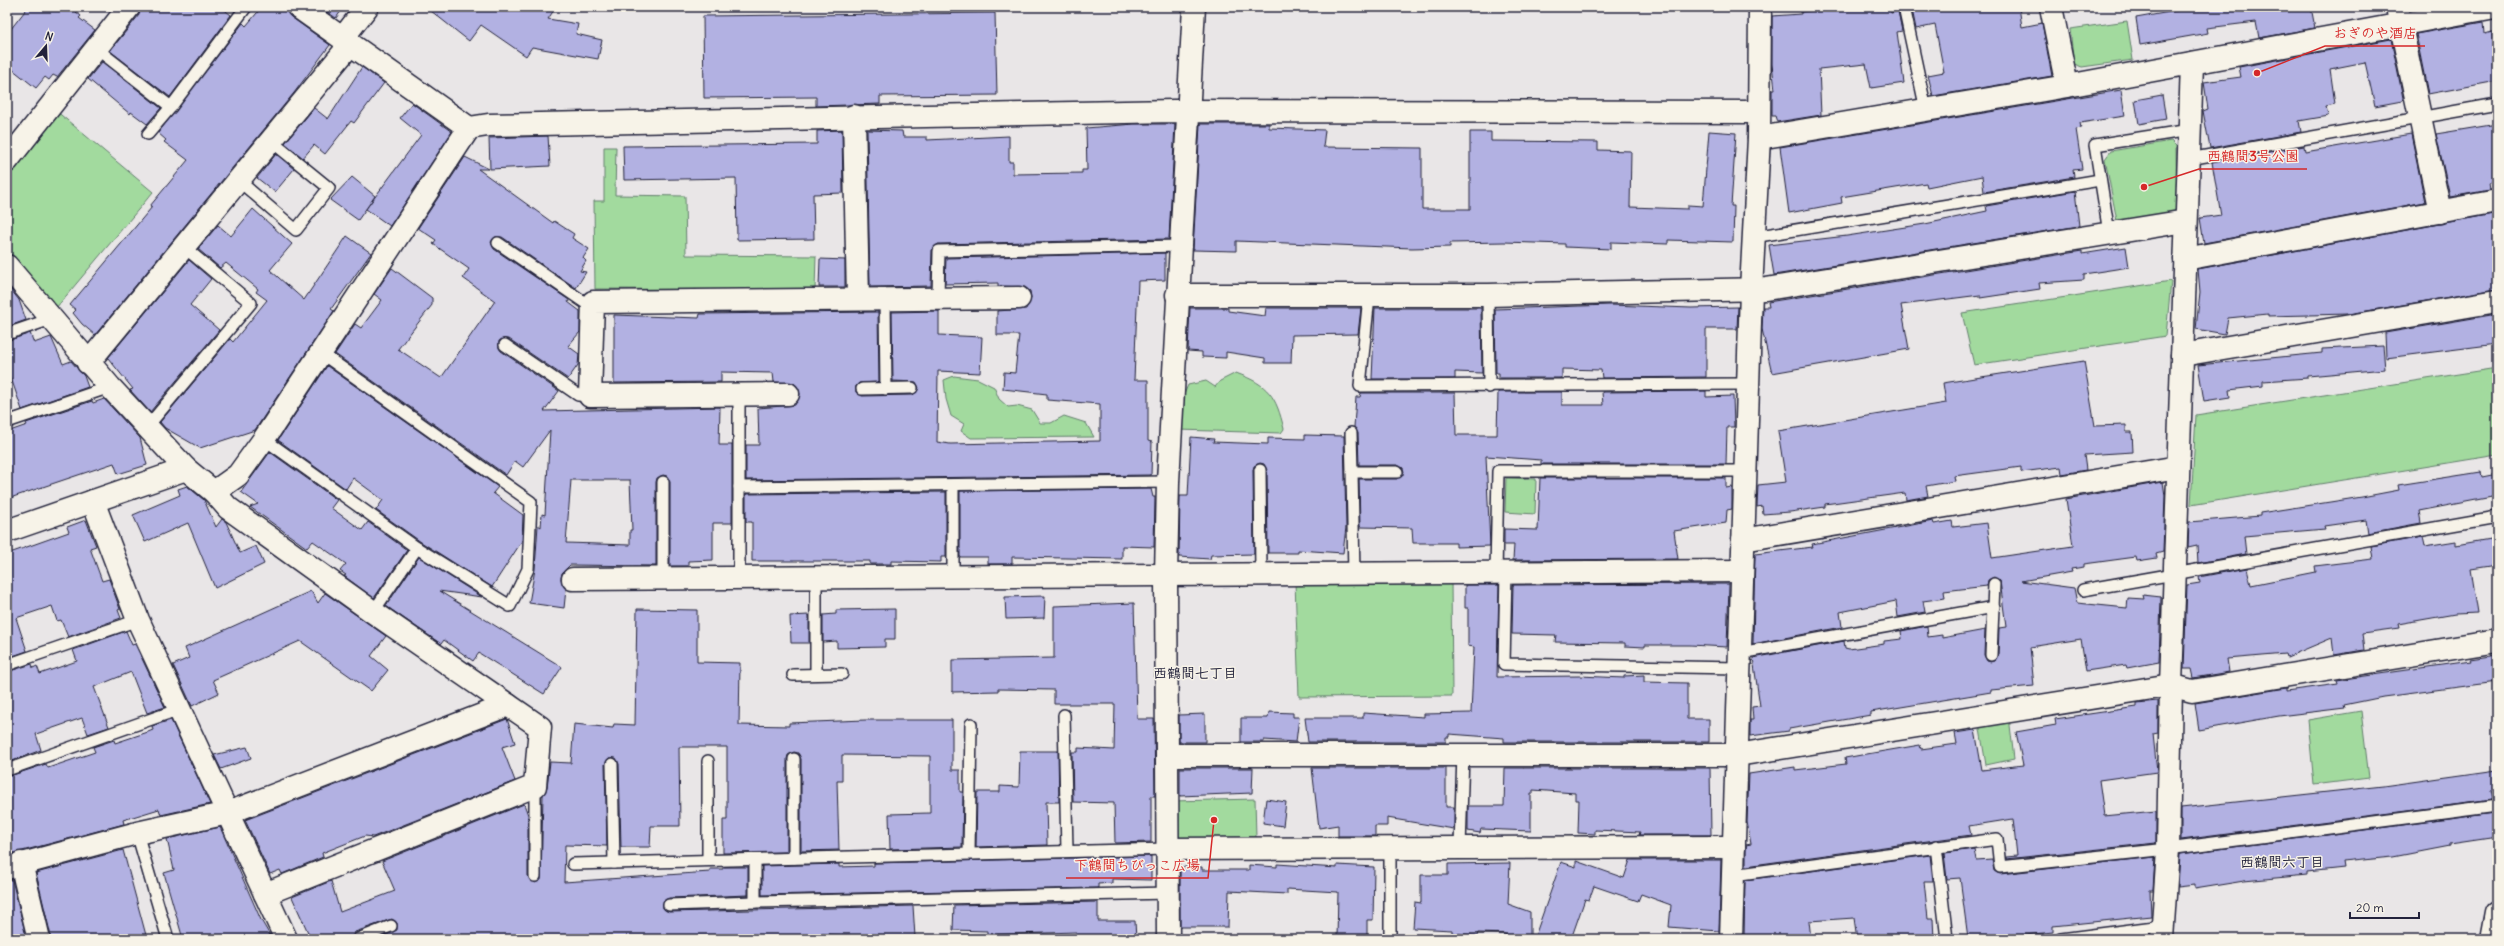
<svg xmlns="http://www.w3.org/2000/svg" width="2504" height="946" font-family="Delius,'Klee One',sans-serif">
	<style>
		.green { fill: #a2da9e; stroke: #627e6c }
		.building { fill: #b2b1e2; stroke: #22223b; fill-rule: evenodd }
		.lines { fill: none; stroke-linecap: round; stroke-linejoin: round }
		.lane-casing { stroke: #22223b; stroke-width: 14 }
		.street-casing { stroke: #22223b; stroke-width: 25 }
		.lane { stroke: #f7f3e8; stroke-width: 11 }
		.street { stroke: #f7f3e8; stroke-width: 22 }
		.labels { text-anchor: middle; stroke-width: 3; stroke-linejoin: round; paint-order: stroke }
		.neighbourhood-label { font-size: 14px; font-weight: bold; fill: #22223b; stroke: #f7f3e8 }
		.leader { fill: none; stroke: #d62828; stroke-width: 1.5 }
		.callout-dot { fill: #d62828; stroke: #f7f3e8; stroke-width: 1.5 }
		.callout-label { font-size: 14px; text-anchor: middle; font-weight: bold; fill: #d62828; stroke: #f7f3e8; stroke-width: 3; stroke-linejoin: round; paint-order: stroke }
	</style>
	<rect width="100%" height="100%" fill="#e9e6e7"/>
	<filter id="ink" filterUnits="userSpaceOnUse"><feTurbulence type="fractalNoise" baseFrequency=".025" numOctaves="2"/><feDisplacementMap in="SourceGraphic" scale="8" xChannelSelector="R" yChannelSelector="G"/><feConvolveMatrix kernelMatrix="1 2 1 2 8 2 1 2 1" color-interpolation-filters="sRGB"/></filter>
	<g filter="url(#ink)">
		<!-- green -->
		<g class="green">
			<path d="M2127,21L2133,60L2082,67L2074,64L2070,29Z"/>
			<path d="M55,110L153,192L56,308L7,254V171Z"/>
			<path d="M2171,141L2176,146L2177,216L2117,221L2105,159L2111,151Z"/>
			<path d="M604,147H616L615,195L685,196L686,255L816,256L815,290L595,289L594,201H604Z"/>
			<path d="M2171,281L2166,336L1974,365L1962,313Z"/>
			<path d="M2497,368V455L2191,505L2196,415Z"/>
			<path d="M1236,373C1269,385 1276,396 1284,429L1281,433L1178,430L1180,404L1188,385L1206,381L1215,387L1220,381Z"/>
			<path d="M954,376L978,379L994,387L999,399L1008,407L1017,406L1032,410L1040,423H1051L1064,416L1086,423L1094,437L971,438L961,431L964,424L951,416L946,399L944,380Z"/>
			<path d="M1506,478L1536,479L1535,514L1505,512Z"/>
			<path d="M1451,580L1452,696L1299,697L1295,582Z"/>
			<path d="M2361,711L2369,778L2314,785L2308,720Z"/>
			<path d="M2009,717L2014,759L1986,765L1979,723Z"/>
			<path d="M1255,799L1256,838L1173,840L1172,801Z"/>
		</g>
		<!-- building -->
		<g class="building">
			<path d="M28,7H70L81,16L79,18L95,30L57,77L53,75L49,80L45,77L36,88L7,65V34Z"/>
			<path d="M141,7H221L231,15L170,97L110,51L139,15Z"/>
			<path d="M262,7H286L291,17L330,45L294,93L95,335L82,324L73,313L76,310L70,305L152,207L150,206L188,160L164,142L166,140L158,133L243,23L246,26Z"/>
			<path d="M320,7H344L336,18Z"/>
			<path d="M426,7H556L548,19L578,24L576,34L602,40L598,59L532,47L526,56L481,25L469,41Z"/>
			<path d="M1859,7H1890L1891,13L1898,11L1902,31L1897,32L1904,83L1871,88L1866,64L1819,69L1821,115L1777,122L1775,116H1772V90H1775L1772,64V16L1801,14V12L1824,9Z"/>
			<path d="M1922,7H2019L2022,27L2042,23L2052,76L1933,96L1928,75L1944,72L1935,25L1916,29L1912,9Z"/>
			<path d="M2198,7H2311L2315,28L2259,38L2256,22L2207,28L2208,33L2140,45L2136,18Z"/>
			<path d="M995,13L997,95L880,96V104L816,106V97L704,98L703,16Z"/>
			<path d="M2484,22L2485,34L2492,32L2497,81L2428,94L2416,34Z"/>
			<path d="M2391,39L2403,98L2402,101L2375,106L2365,62L2330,69L2335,104L2326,106L2328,116L2299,121L2301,132L2210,148L2203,111L2208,109L2204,82L2241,77L2239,67Z"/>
			<path d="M102,62L161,108L147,124L131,112L130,114L88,79Z"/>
			<path d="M362,67L384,83L354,123L351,121L325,154L314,145L303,158L285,143L314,108L328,119Z"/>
			<path d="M2121,90L2125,116L2080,123L2081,128L2076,129L2082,169L2073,170L2074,177L1984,192L1982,176L1927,187L1926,183L1841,197L1842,203L1789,213L1780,147Z"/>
			<path d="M2162,95L2166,119L2139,124L2135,100Z"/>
			<path d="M412,103L452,132L390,226L366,209L421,135L400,118Z"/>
			<path d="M1134,124H1175L1169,239L938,244L932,250L931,286L870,287L867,130L902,131L903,137H927V140L1009,136V162H1013V174L1082,173V170H1087L1086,128Z"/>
			<path d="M1200,124H1269V128L1325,130L1323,147L1422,148V209H1470V132H1491V141L1598,142V150L1631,151L1630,207L1688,209V205L1703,206L1709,131L1736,133L1731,206H1734L1733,242L1668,240V244L1611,242V249L1565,247V244L1504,242L1450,243V247L1412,248L1236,241V251L1193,250Z"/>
			<path d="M2497,124V182L2489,183L2490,190L2450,197L2436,134Z"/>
			<path d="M842,130L843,193L813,194L814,239L737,240L736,178L624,180L623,146L817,144V131Z"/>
			<path d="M2411,134L2425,202L2204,243L2200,218L2221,215L2212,162L2304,146L2305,152Z"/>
			<path d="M548,136L550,166L490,169L489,138Z"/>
			<path d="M276,154L294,169L275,192L257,178Z"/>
			<path d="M465,157L489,169H478L553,223L554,221L574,234L572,238L589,249L583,258L586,261L580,271L586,272L576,288L502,237H495L491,242L494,249L569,300L568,302L580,311V332L568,346L579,354L578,365L568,379L509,339H502L499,341V348L501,351L559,391L544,411L720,407L719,445H732V523H713V560L688,561V566H670V482L667,476L663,475L657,478L656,482V566L570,565L562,573L561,579L566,589L564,608L529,603L535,569L538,525L541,527L542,514L545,515L550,430L523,467L515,461L506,475L335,354L355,324L361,328L382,300L374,294L392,268L432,298V305L398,349L441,378L495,301L463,278L469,269L433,244L436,240L418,228ZM571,480H630L632,530H630V545L566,543Z"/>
			<path d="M352,177L375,196L358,220L330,200Z"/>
			<path d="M2075,191L2079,226L1774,275L1769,245L1847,236L1925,224L1987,211L1986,206Z"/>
			<path d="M253,209L292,244L270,270L304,300L347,236L371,253L331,309L334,311L255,430L200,448L165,428L160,422L230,339L233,342L267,300L256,292L258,289L226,263L220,268L198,249L218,225L231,236Z"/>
			<path d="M2493,214L2494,225L2497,224V289L2349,314L2268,316V314L2228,318L2225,334L2196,329L2200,292L2198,269Z"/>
			<path d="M2126,247L2129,267L2084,274V280L2039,283L2040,289L1980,298V295L1901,305L1909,349L1772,373L1762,329L1763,307H1769L1768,302L2082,251V254Z"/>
			<path d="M1165,253V280L1138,281L1134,380H1148V441L1152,442L1151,475L746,480V445H759L758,408L795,405L800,394L794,383L774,382L773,373L721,372V382L614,383V315L699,318L700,314L878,312L879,382L859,383L856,386V392L862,396L913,395L919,388L916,382L893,381L892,312L939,311V335L982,337L980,373L938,371L937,442L950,444L1100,441V404L1047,400V394L1003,389L1004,372L1015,373L1019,335H997V311L1026,309L1031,298L1030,291L1025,287L998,286V283L945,284L946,258Z"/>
			<path d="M820,259L845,260V287H819Z"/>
			<path d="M189,260L211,279L190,305L219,330L150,412L130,390L133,389L108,358Z"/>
			<path d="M7,285L19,300L26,320L7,327Z"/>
			<path d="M1610,305L1691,308L1738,307L1737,329H1706V377L1602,378L1601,370L1562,369V378H1499V373H1496L1495,309Z"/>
			<path d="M1190,308H1228V311L1265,316L1266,308H1361L1358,334L1292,335L1291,363H1265V358L1226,352V358L1202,357V352L1188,351Z"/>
			<path d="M1375,308H1481L1482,373L1455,372V379H1372Z"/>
			<path d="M2497,314V344L2386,358L2385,333Z"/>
			<path d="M30,333L34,343L51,337L63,364L71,361L84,376L88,387L22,410L11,378L7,379V341Z"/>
			<path d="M2383,346L2385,369L2308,376V378L2263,381V386L2229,390L2230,397L2204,401L2198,365L2322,353V349Z"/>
			<path d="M2084,361L2095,426L2126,425V432H2132L2133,452L2084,455L2086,470L2062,474L2061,467L2021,472V467L1954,476L1955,481L1926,486L1928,496L1906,500L1905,493L1825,504V507L1790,512L1763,514L1762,506L1757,507L1758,485L1786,482L1778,431L1946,403L1943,383Z"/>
			<path d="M327,366L498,487L493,493L523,515L522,541L492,587L421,542L376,510L383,500L353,478L346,489L278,440Z"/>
			<path d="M1706,391V397L1733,396L1734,427H1727L1726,464H1541V460L1486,456L1490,546L1456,547V543H1413L1412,528L1360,527L1359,479H1397L1404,472L1403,468L1397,465H1359L1358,433L1354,427L1356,397H1360L1361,393H1455L1456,435H1497L1498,392H1562V405H1603L1602,392Z"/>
			<path d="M104,399L140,438L147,465L118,474L114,463L7,499V432L27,425L26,423L92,401L93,403Z"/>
			<path d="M1305,435L1344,436L1346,527L1343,553L1298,550V553H1268L1267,470L1264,464L1260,463L1254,466L1253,470L1254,554L1211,555L1210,559L1179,557L1180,496H1188L1191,437L1214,439L1213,442L1268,444V438L1305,439Z"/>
			<path d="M270,452L337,500L331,508L362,530L368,522L407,550L374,598L344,576L346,575L340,571L346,564L313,541L307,548L250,507L258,504L241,492Z"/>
			<path d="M2481,472L2482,477L2497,474V496L2419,511L2421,523L2368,533L2366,520L2324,526L2325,529L2244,536L2246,554L2198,563L2197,545L2188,547L2189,522L2260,516V513L2362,497L2399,490L2398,485Z"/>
			<path d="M1540,478H1726V488L1732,487V509L1727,510L1726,523L1674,531L1678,559L1513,560L1514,545H1504V529L1538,530Z"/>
			<path d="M2163,482L2165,496L2163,552L2156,554L2157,558L2137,561L2136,557L2084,564V567L2071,569L2072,572L2021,581L2074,588L2077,603L2127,608L2128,598L2144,599L2143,595L2161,597L2159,662L2127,668L2126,665L2086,671L2081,639L2030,647L2034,686L1991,690V692L1871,712V715L1789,729V731L1750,736V720H1753L1752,707L1760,706L1753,658L1844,641L1845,648L1849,649L1884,644V641L1902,639L1901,631L1927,626L1928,637L1942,635V638L1985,630L1984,655L1987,661L1991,662L1998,656L1999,628L2006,627L2000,581L1994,577L1988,580L1987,586L1944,591L1945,598L1923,601L1925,612L1898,617L1896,601L1840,612L1842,627L1753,644L1755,554L1813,547L1812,544L1933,521L1934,524L1952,521L1953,527L1987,523L1992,558L2073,546L2066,499Z"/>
			<path d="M187,486L204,500L216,527L222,519L226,522L240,553L256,546L264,564L215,588L188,523L145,542L133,515L180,495L178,489Z"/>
			<path d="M1151,489L1153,497H1155L1154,547L1122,546V559L1012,557V564H988V557H960V491Z"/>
			<path d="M946,492V557H941V562L891,561V564H870V561H752V522H746V494Z"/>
			<path d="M86,520L96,546L90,548L102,581L109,579L120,609L118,610L121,618L68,637L61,620L57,621L52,606L16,618L27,651L7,658V554L69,532L67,527Z"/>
			<path d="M2423,537L2425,546L2456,541V546L2490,540L2491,546L2495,545L2497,565L2471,569L2478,613L2455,614L2398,624L2399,628L2362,633L2364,650L2334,655L2332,638L2287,657L2286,654L2227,659L2229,672L2193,678L2191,669H2184L2187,585L2200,583L2199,577L2247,568L2251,585L2316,572L2315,566L2373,559L2371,546Z"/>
			<path d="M419,557L482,597L439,591L562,667L544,694L479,653L473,661L444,640L441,644L386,606Z"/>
			<path d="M1729,584L1727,647L1690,645H1645V647L1625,646V643L1555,642L1556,635L1512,634L1513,585Z"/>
			<path d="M1465,585H1499L1497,677L1580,676L1624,678V676L1644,675V682L1687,683V719H1709V742H1504V738L1449,734V737H1446V742H1308L1305,718H1363V713L1424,717V714L1471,713L1474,647L1468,646V608H1465Z"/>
			<path d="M311,591L318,603L325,593L386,636L371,656L388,670L371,691L300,641L213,680L219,693L192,706L173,665L189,658L185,648Z"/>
			<path d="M1045,596L1044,618L1006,619L1005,597Z"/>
			<path d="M1134,603L1137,719H1154L1155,796H1151V842L1115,843L1114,803L1073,802L1072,752H1078V748L1114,750L1115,704H1054V690L998,689V691L952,692V660L1054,658V606Z"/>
			<path d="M637,609L697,610V662L740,663L739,725L789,726V723L865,720H952V770H960V792H963L962,847L890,849L889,814L930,813V756L842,755V781H837L839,850L801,851V759L798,753L794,752L788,755L787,759V852L723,853V820H727V747H679L680,826H651L650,847H621L619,764L616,758H609L605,764L607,846L565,845L564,882L710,872V869H723V867H748V895L669,898L663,901V908L669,912L913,906L915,937L887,938L822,934V939H709V936H670V939H377L397,930V923L392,919L355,932L351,939H311L292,897L331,881L340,912L395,891L382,861L524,804L528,815V876L535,883L541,880L543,795L547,787L550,762L571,763L574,724L613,728L614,724L635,725Z"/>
			<path d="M895,609V639H885V647L837,648V641L823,642V615L836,614V610Z"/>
			<path d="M809,615V643H791L790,616Z"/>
			<path d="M126,631L132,645L135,644L165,707L147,713L131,672L94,687L109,727L88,734L82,718L36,734L41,750L7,763V672L32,664L33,668L37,666L40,674L77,661L73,650Z"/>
			<path d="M2497,655V682L2383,697L2344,705L2345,708L2279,716L2199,730L2195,703L2280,689L2287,688V691L2338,684L2337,680L2471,661L2470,659Z"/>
			<path d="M2158,701V733L2153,734L2157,772L2099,780L2104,816L2156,811V843L2006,859V857L2017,856L2013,819L1969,826L1971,835L1746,866V845L1751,844L1747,822L1749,774L1795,767V770L1846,764L1845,758L1867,754L1920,745L1921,749L1957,744L1955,733L1975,730L1982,770L2023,765L2016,732L2056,725L2055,719L2137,707V703Z"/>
			<path d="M1269,712L1293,713V717H1299L1296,742L1264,740V742H1241V718H1268Z"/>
			<path d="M1205,714V742H1179V715Z"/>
			<path d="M507,719L515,743L502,747L515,781L373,837L365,836L322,853L323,857L282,874L280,870L270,874L245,820Z"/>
			<path d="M171,720L210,804L161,815L159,809L123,820L124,824L7,855V777L46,764L48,768L95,752L93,747L114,740L115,743L148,732L153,730L152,726Z"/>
			<path d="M247,747L251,758L221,769L214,755Z"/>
			<path d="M1020,751H1058L1059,802H1046L1047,845L976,847L977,792H1000V786L1019,787Z"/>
			<path d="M1180,768H1253L1252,793L1180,796Z"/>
			<path d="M1312,768H1446V807H1454V829L1387,818V826H1375V836H1338V825L1319,828Z"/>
			<path d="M1505,768H1710L1711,835H1639L1640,832L1595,830V834L1578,833L1579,800H1575V793L1533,790V794H1531V831L1481,829L1480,833L1468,831V806H1504Z"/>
			<path d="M2497,770V790L2490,791L2492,800L2181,840V808L2383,786Z"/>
			<path d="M1266,799L1286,802L1283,826L1263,823Z"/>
			<path d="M2495,813L2497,837L2450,844V846L2393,857L2343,862L2344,868L2307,872V875L2244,881L2195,889V885L2178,887L2180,854Z"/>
			<path d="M220,827L261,920L272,939H183L164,873L174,870L167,839Z"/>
			<path d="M1974,849L1976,860L1992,859L1994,871L2000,874L2155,857L2153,891H2150L2151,916L2053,926V932L1997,938H1968L1960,878L1947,879L1944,853Z"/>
			<path d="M123,850L147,939H50V932L36,873Z"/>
			<path d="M1930,855L1933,881H1924L1928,919H1933L1934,939H1857L1854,918L1809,921L1811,939H1744L1745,880Z"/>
			<path d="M1151,856V880L1112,879V883L1098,884V888L762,895V866L839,864V867L874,866V863Z"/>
			<path d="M1630,860H1721L1719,931L1669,927L1671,905L1641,894L1638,901L1594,886L1589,900L1585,899L1571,939H1534L1561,862L1576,867V861L1624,878Z"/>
			<path d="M1510,863L1508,904L1530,912V939H1518L1504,934L1478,933L1477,936L1452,933V930L1413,928L1415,902L1421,903V875H1448V864Z"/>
			<path d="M1277,864L1337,868V865L1374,867L1373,920H1367V939H1337L1338,892L1287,889V894L1229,891L1228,927H1180V867H1202V870H1249V865L1277,867Z"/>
			<path d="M7,880H12L25,932L23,939H7Z"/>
			<path d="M1098,902V921H1135L1136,939H1076V932L987,935V931L953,930L954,905Z"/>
		</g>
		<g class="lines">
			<!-- lane casing -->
			<g class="lane-casing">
				<g id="lane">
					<path d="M1904,7L1926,110"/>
					<path d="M97,49L171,107"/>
					<path d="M148,134L171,107L246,7"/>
					<path d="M2189,159L2497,104"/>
					<path d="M238,180L296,230L329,188L270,140"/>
					<path d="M2109,233L2095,145L2190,130"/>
					<path d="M1753,237L2100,180"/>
					<path d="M498,243L584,302H593"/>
					<path d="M1488,295L1489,387"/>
					<path d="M1369,296L1360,386L1748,384"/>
					<path d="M938,298L939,251L1181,246"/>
					<path d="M885,300L886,389"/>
					<path d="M7,334L51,319"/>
					<path d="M505,345L578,395L590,396"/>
					<path d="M862,389L912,388"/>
					<path d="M739,394V578"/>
					<path d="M7,422L110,387"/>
					<path d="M147,427L251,303L184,247"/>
					<path d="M1351,433L1352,472"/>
					<path d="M264,439L417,548L510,606L528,569L531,502L321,353"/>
					<path d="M1260,470L1261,574"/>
					<path d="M739,487L1168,482"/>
					<path d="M1506,572L1504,664L1739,668"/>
					<path d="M1496,573L1498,471H1745"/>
					<path d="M1354,574L1352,472H1397"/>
					<path d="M953,577V485"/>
					<path d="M663,578V482"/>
					<path d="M2083,590L2497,517"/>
					<path d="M373,612L417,548"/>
					<path d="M1740,653L1994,607"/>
					<path d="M1991,655L1994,584"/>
					<path d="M7,665L138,620"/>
					<path d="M816,674V578"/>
					<path d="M793,675L842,674"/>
					<path d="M1064,715L1067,851"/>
					<path d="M708,761V860"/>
					<path d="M612,764L614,863"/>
					<path d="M7,770L180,709"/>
					<path d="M535,786V876"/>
					<path d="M137,833L168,939"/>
					<path d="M1936,846L1947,939"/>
					<path d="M1460,847L1463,754"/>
					<path d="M969,853L971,724"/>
					<path d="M794,858V759"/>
					<path d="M755,859V902L1169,893"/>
					<path d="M573,864L1168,849"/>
					<path d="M1733,875L1997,839L2000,867L2168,849L2497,806"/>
					<path d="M669,905L755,902"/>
					<path d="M358,939L391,926"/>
					<path d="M1390,939V848"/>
					<path d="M2061,939L2162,926"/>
				</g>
			</g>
			<!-- street casing -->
			<g class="street-casing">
				<g id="street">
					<path d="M298,7L469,128"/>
					<path d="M2051,7L2067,86"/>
					<path d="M2397,7L2440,212"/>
					<path d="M854,116L858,298"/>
					<path d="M1759,138L2067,86L2495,7"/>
					<path d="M7,161L129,7"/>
					<path d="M2185,259L2497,201"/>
					<path d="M7,266L110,387L186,469L214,492L228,508L373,612L540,727L535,786L265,894"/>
					<path d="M1177,295H1488L1766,289L2186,221"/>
					<path d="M2182,355L2497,301"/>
					<path d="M88,363L344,52L349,30L367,7"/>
					<path d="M788,394L590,396L593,302L1019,298"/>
					<path d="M214,492L238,475L264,439L469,128L488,125L1174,111L1759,112"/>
					<path d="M93,501L138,620L286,939"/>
					<path d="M7,531L186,469"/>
					<path d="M1743,540L2178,467"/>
					<path d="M573,579L1742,571"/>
					<path d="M1167,755H1737L2171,685L2192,691L2497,641"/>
					<path d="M1168,849L1734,847"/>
					<path d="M21,863L38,935L35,939"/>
					<path d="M7,868L137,833L228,813L508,705"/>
					<path d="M1168,939L1166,575L1168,482L1194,7"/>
					<path d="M1731,939L1751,290L1759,138L1760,7"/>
					<path d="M2162,939L2168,849L2171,685L2192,63"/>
					<path d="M2492,939L2497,912"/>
				</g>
			</g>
			<!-- lane -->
			<use href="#lane" class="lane"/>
			<!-- street -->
			<use href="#street" class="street"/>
		</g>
	</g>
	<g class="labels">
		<!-- neighbourhood labels -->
		<g class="neighbourhood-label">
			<text x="1195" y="678">西鶴間七丁目</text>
			<text x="2282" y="867">西鶴間六丁目</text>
		</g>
	</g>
	<!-- callouts -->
	<path class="leader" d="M2257 73L2325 46H2425M2144 187L2199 169H2307M1214 820L1208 878H1066"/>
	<g class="callout-dot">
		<circle cx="2257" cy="73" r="4"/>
		<circle cx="2144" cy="187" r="4"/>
		<circle cx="1214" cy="820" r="4"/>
	</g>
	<g class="callout-label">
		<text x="2375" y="38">おぎのや酒店</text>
		<text x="2253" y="161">西鶴間3号公園</text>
		<text x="1137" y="870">下鶴間ちびっこ広場</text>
	</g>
	<!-- margin -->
	<rect width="2504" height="946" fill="none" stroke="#f7f3e8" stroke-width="24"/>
	<rect x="12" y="12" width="2480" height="922" fill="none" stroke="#22223b" stroke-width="1.5" filter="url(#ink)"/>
	<!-- north arrow -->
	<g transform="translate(46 46) rotate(19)" stroke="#f7f3e8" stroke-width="3" paint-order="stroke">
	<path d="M0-3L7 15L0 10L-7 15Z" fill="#22223b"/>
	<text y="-6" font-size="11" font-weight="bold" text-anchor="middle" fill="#22223b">N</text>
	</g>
	<!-- scale -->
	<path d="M2350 912v6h69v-6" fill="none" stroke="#22223b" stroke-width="2"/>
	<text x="2356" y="912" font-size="12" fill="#22223b" stroke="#f7f3e8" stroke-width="3" paint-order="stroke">20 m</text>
</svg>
